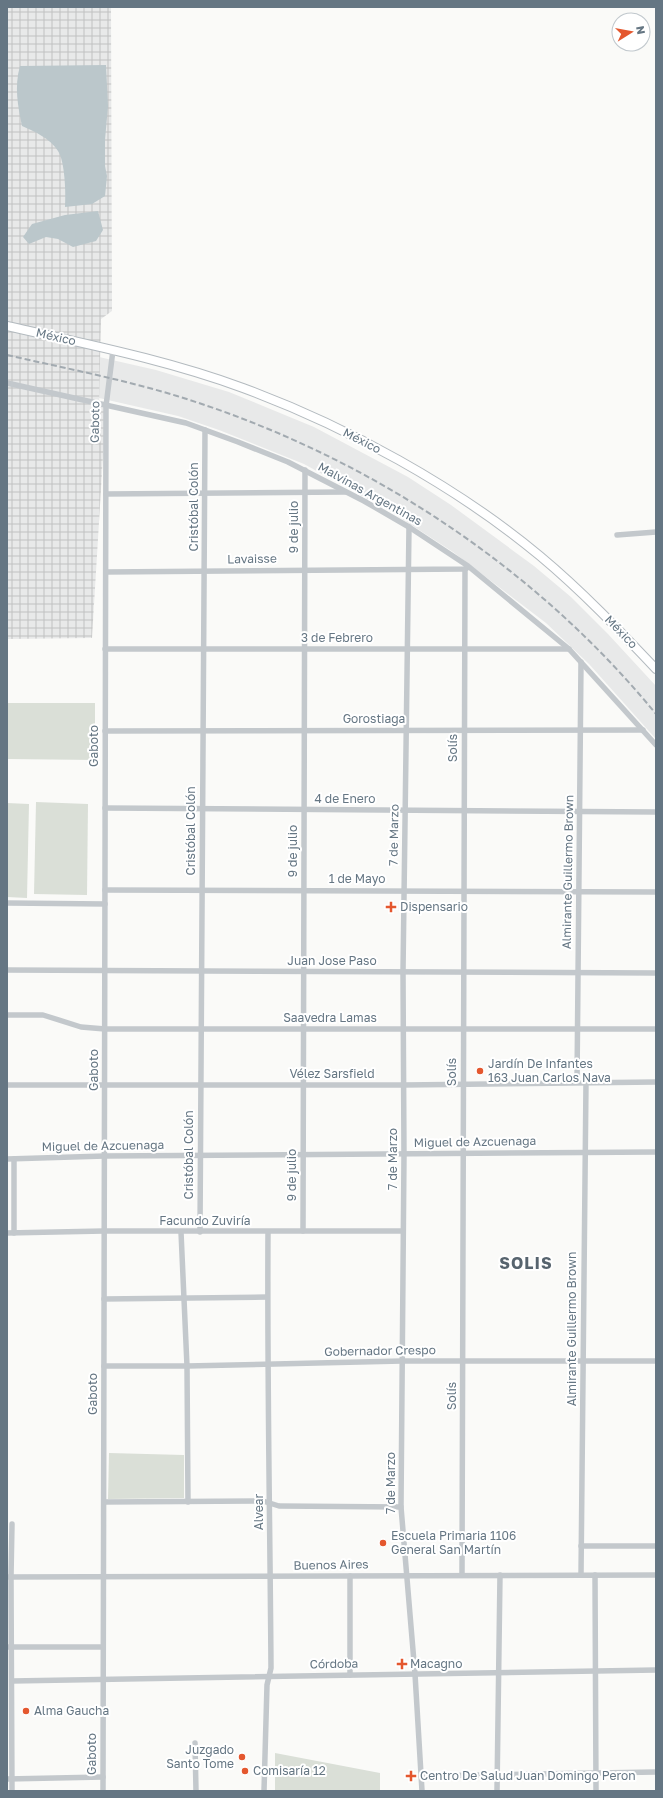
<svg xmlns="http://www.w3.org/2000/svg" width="663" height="1798" font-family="'Golos Text',sans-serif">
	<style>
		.built { fill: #e8e9e9 }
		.industrial { fill: url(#industrial-grid) }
		.green { fill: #dadfd7 }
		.water { fill: #bbc7cb }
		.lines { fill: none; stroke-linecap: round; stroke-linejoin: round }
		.secondary-casing { stroke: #b3babf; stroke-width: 10 }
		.street { stroke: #c3c8cc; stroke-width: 5.5 }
		.secondary { stroke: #fff; stroke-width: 8 }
		.rail { stroke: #a2aab0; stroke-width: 2; stroke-dasharray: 6 3; stroke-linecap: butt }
		.poi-dot { fill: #e4572e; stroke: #fff; stroke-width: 1.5 }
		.labels { text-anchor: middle; stroke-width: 4; stroke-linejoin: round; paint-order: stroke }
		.street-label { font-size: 12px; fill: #657683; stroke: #fff }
		.poi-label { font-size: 12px; fill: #657683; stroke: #fff; text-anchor: start }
		.district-label { font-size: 16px; font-weight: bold; letter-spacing: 1px; fill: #57646e; stroke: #fff }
	</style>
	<defs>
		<pattern id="industrial-grid" width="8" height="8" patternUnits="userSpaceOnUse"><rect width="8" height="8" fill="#e8e9e9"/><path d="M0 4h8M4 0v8" fill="none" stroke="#c0c1c2"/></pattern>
	</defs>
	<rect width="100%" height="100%" fill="#fafaf8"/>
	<!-- built -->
	<path class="built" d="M7,336L156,370L229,392L314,427L408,477L451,505L534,566L571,597L608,634L656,686V739L589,664L546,623L453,552L393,513L304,464L219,430L178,416L7,377Z"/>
	<!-- industrial -->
	<path class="industrial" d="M7,7H111L112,311L101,319L99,404L106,406L92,638L7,639Z"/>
	<!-- green -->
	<g class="green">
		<path d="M8,703H95V760L8,759Z"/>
		<path d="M36,802L88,804L87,895L34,894Z"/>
		<path d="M7,803L29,804L27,898L7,897Z"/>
		<path d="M109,1453L184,1455V1498L108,1499Z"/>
		<path d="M275,1753L380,1773V1791H275Z"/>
	</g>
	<!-- water -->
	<g class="water">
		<path d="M106,65L108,106L105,140V166L107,176L105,196L92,204L65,207C66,194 65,161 58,151C50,138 35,132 22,126C18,106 14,87 20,66Z"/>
		<path d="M98,211L103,230L96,241L73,247L58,239L46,237L29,244L23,237L32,224L65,215Z"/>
	</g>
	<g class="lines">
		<!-- secondary casing -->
		<g class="secondary-casing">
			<path id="secondary" d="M7,326C86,344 167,360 243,388C346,426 456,486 540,556C582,591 619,630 656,669"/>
		</g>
		<!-- street -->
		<g class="street">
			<path d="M7,383L186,423L238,442L288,462L364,501L409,527L468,566L569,649L656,745"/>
			<path d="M106,494L345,492"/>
			<path d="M409,527L403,972L404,1155L401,1507L415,1674L422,1791"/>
			<path d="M617,535L656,532"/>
			<path d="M106,572L465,569L467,568"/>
			<path d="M105,649H569"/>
			<path d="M105,731L643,730"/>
			<path d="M105,808L656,812"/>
			<path d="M105,890L656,892"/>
			<path d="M7,903L105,904"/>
			<path d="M7,970L656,973"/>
			<path d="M7,1015H43L81,1027L105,1029H656"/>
			<path d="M577,1082L581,662"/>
			<path d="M7,1085H404L656,1082"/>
			<path d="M7,1159L105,1156L656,1152"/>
			<path d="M14,1159V1233"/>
			<path d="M303,1231L305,470"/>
			<path d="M181,1232L187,1366L188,1502"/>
			<path d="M200,1232L205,430"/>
			<path d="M7,1233L104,1231H403"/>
			<path d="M104,1299L267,1297"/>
			<path d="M104,1366H187L402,1361H656"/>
			<path d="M104,1502L263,1501L279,1506L401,1507"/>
			<path d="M12,1524L11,1577L12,1791"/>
			<path d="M581,1546H656"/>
			<path d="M462,1575L465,569"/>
			<path d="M581,1575L586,1082"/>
			<path d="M595,1575L596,1791"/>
			<path d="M350,1576V1675"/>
			<path d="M7,1577L656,1575"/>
			<path d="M7,1647H102"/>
			<path d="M12,1681L656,1670"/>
			<path d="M195,1743L196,1791"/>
			<path d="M421,1776L656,1772"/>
			<path d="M7,1779L103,1777"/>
			<path d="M103,1791L106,406L113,350"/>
			<path d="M264,1791L267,1685L271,1668C270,1522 267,1377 268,1232"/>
			<path d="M497,1791L500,1575"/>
		</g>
		<!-- secondary -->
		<use href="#secondary" class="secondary"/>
		<!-- rail -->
		<path class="rail" d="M7,355C64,368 121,379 177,396C362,453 533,564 656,714"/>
	</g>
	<!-- markers -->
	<g class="poi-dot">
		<path d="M389 901h4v4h4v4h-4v4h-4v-4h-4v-4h4z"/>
		<circle cx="480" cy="1071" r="4"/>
		<circle cx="383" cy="1543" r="4"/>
		<path d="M400 1658h4v4h4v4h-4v4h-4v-4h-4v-4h4z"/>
		<circle cx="26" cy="1711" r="4"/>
		<circle cx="242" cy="1757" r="4"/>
		<circle cx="245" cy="1771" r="4"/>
		<path d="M409 1770h4v4h4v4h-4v4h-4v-4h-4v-4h4z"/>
	</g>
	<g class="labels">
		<!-- street labels -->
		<g class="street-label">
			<text transform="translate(56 337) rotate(13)" y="4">México</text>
			<text transform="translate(95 422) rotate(-89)" y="4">Gaboto</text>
			<text transform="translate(362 441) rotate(27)" y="4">México</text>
			<text transform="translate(370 494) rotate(29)" y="4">Malvinas Argentinas</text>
			<text transform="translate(194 507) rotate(-90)" y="4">Cristóbal Colón</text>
			<text transform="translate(294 527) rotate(-90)" y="4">9 de julio</text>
			<text transform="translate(252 559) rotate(-1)" y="4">Lavaisse</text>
			<text transform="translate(621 632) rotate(46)" y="4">México</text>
			<text x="337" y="642">3 de Febrero</text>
			<text x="374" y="723">Gorostiaga</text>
			<text transform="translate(94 746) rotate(-90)" y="4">Gaboto</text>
			<text transform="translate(453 748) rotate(-90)" y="4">Solís</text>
			<text x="345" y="803">4 de Enero</text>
			<text transform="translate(191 831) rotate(-90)" y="4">Cristóbal Colón</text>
			<text transform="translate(394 835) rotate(-89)" y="4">7 de Marzo</text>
			<text transform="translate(293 851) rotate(-90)" y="4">9 de julio</text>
			<text transform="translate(568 872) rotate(-89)" y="4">Almirante Guillermo Brown</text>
			<text x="357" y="883">1 de Mayo</text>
			<text x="332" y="965">Juan Jose Paso</text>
			<text x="330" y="1022">Saavedra Lamas</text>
			<text transform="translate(94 1070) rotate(-90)" y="4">Gaboto</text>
			<text transform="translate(452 1072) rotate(-90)" y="4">Solís</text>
			<text x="332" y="1078">Vélez Sarsfield</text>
			<text transform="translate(475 1142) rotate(-1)" y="4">Miguel de Azcuenaga</text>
			<text transform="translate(103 1146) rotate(-1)" y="4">Miguel de Azcuenaga</text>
			<text transform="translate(189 1155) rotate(-90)" y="4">Cristóbal Colón</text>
			<text transform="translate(393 1159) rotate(-90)" y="4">7 de Marzo</text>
			<text transform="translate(292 1175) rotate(-90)" y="4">9 de julio</text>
			<text x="205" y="1225">Facundo Zuviría</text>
			<text transform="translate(572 1329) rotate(-90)" y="4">Almirante Guillermo Brown</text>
			<text transform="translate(380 1351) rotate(-1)" y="4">Gobernador Crespo</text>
			<text transform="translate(93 1394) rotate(-90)" y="4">Gaboto</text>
			<text transform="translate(452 1396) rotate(-90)" y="4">Solís</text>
			<text transform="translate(391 1483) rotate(-90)" y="4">7 de Marzo</text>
			<text transform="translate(259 1512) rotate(-90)" y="4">Alvear</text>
			<text transform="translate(331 1565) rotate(-1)" y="4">Buenos Aires</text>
			<text transform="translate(334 1664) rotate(-1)" y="4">Córdoba</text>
			<text transform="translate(92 1754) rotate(-90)" y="4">Gaboto</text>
		</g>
		<!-- poi labels -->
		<g class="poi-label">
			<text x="400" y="911">Dispensario</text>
			<text x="488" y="1068">Jardín De Infantes<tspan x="488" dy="14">163 Juan Carlos Nava</tspan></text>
			<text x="391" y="1540">Escuela Primaria 1106<tspan x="391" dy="14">General San Martín</tspan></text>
			<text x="410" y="1668">Macagno</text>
			<text x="34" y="1715">Alma Gaucha</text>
			<text x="234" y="1754" text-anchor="end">Juzgado<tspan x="234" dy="14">Santo Tome</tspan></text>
			<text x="253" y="1775">Comisaría 12</text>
			<text x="420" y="1780">Centro De Salud Juan Domingo Peron</text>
		</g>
		<!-- district labels -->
		<g class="district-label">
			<text x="526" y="1269">SOLIS</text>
		</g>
	</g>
	<!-- border -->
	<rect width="663" height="1798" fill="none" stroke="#657683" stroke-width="16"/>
	<!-- north arrow -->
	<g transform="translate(631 32) rotate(79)"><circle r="19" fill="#ffffff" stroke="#c1c8cd"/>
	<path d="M0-3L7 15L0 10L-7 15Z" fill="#e4572e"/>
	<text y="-6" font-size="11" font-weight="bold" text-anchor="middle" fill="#657683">N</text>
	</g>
</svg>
